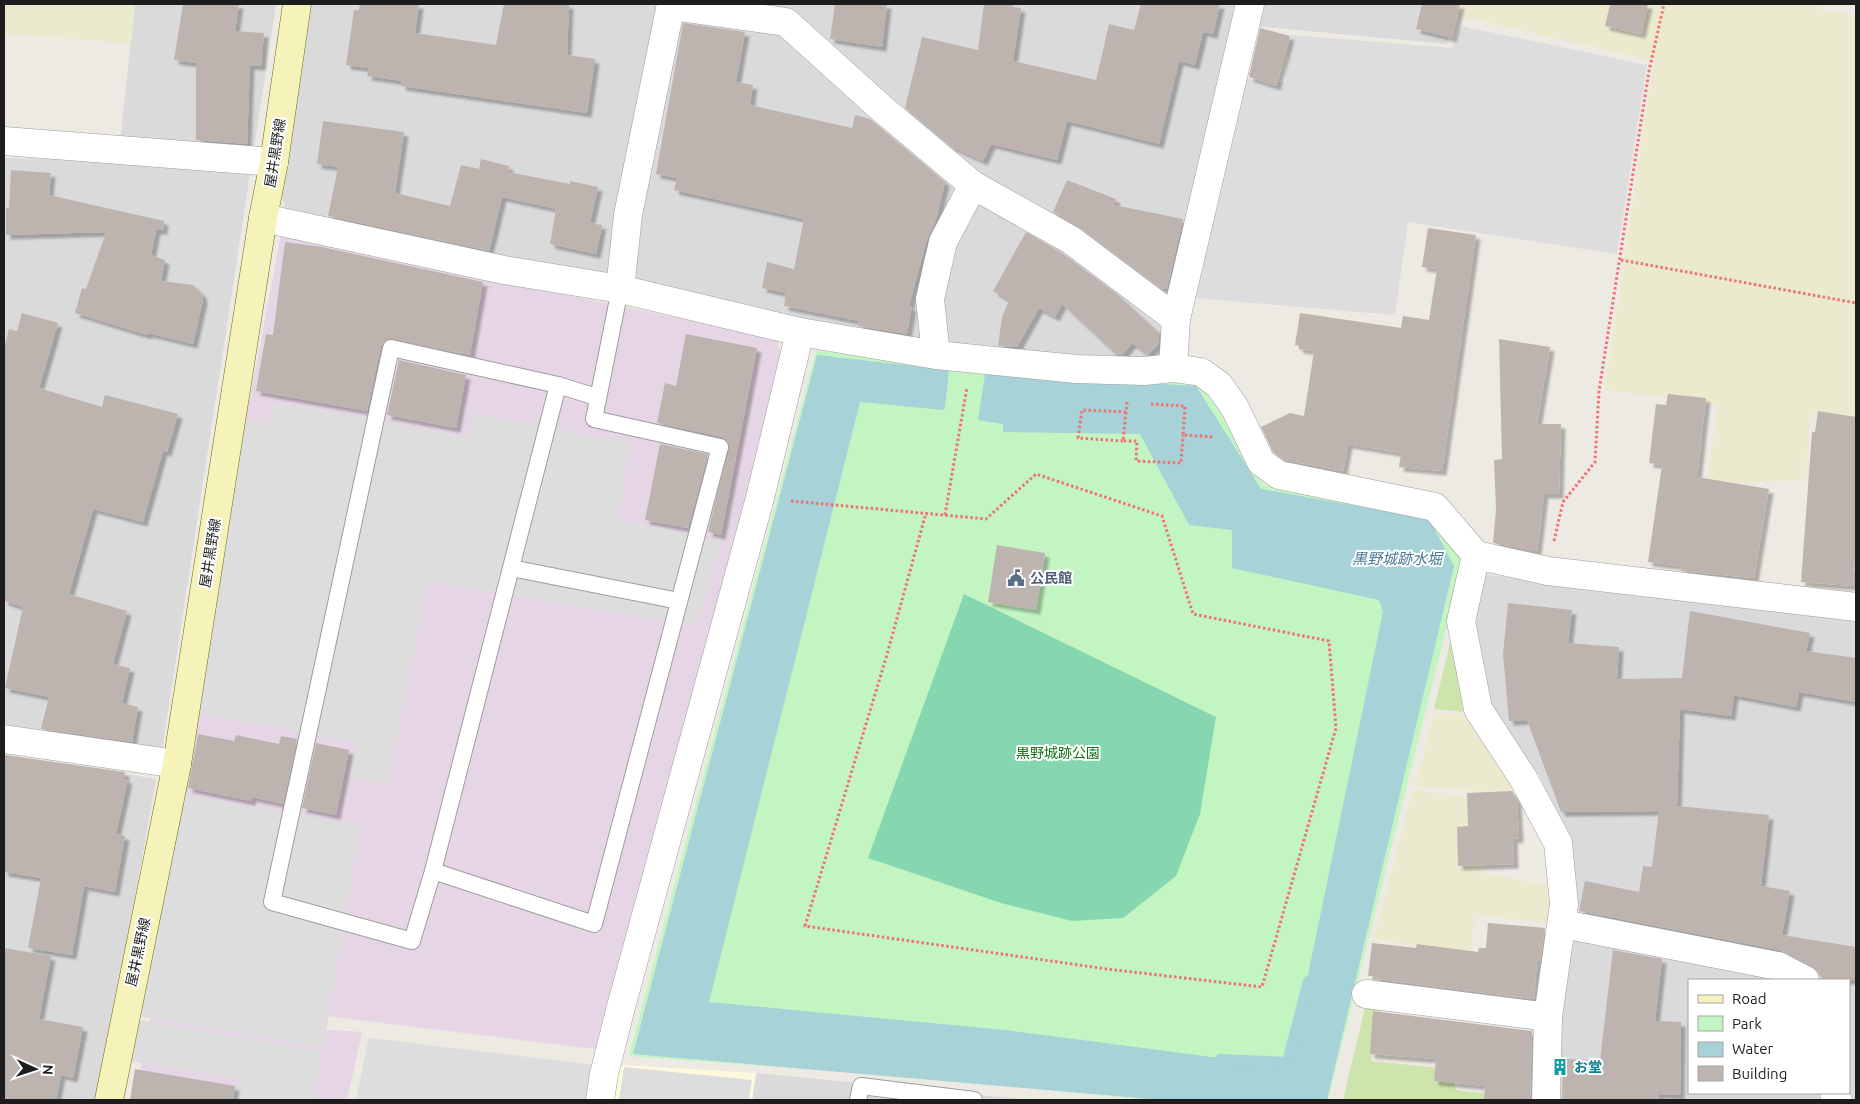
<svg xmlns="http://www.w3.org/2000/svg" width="1860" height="1104" font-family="Ubuntu,'Noto Sans JP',sans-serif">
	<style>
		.residential { fill: #dbdada; fill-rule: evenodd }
		.industrial { fill: #e6d5e4 }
		.education { fill: #fdf9dd }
		.farmland { fill: #ebeacf }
		.grass { fill: #cde4ac }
		.park { fill: #c3f5c2 }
		.pitch { fill: #86d7b0 }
		.parking { fill: #ddd }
		.water { fill: #a6d2d8 }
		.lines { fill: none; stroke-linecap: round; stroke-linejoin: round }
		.stream { stroke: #a6d2d8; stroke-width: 10 }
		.building { fill: #bdb4b0; filter: url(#shadow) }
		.lane-casing { stroke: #9e9e9e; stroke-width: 18 }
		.street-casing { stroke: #9e9e9e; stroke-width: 29 }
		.secondary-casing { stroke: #6a6b0c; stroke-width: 29 }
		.path { stroke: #f07271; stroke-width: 3; stroke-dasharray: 2.5 2.5; stroke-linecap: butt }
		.lane { stroke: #fff; stroke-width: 16 }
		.street { stroke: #fff; stroke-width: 28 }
		.secondary { stroke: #f5f2ba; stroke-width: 28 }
		.labels { text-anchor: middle; stroke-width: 4; stroke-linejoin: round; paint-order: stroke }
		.street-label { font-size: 14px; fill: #1d1d1d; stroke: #fff }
		.service-label { font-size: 14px; font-weight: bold; fill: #4e5e75; stroke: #fff; text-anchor: start }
		.park-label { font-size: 14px; fill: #147313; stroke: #fff }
		.culture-label { font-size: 14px; font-weight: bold; fill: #0d838f; stroke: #fff; text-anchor: start }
		.water-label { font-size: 15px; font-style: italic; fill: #4a7896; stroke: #fff }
	</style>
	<defs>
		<filter id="shadow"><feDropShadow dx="4.5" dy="4.5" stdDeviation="1" flood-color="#0004"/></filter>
	</defs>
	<rect width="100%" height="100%" fill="#ede9e3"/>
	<!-- residential -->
	<g class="residential">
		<path d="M135,4H276L162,751L4,725V158L118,160Z"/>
		<path d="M309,4H1244L1166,350L1149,361L936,348L285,208L279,184Z"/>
		<path d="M1258,4H1456L1447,44L1253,26Z"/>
		<path d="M1481,574L1856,619V1100H1554L1572,855L1540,777L1486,704L1472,662ZM1689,980H1849V1093H1689Z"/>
		<path d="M4,754L156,779L99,1100H4Z"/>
		<path d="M756,1073L1030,1100H752Z"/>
	</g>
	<!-- industrial -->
	<g class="industrial">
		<path d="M281,235L777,339L783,365L603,1050L137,993Z"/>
		<path d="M150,1019L362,1032L347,1100H135Z"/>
	</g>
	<!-- education -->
	<path class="education" d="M624,1065L756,1073L752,1100H608L613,1072Z"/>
	<!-- farmland -->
	<g class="farmland">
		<path d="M4,4H135L131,44L4,33Z"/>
		<path d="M1461,4H1822L1821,9L1856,16V421L1810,414L1806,480L1707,484L1718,404L1605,390L1654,61L1458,16Z"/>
		<path d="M1434,713L1468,714L1515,793L1415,786Z"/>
		<path d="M1413,790L1479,798L1480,872L1552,886L1548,923L1475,914L1470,957L1374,938Z"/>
	</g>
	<!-- grass -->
	<g class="grass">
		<path d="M1455,622L1463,712L1434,709Z"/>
		<path d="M1365,1008L1381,1010L1371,1061L1451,1069L1456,1090L1499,1095L1500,1100H1343Z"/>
	</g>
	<!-- park -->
	<path class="park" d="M816,351L1199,385L1217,407L1263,485L1429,516L1463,562L1328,1100H1152L878,1074L629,1056Z"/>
	<!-- pitch -->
	<path class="pitch" d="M964,594L1216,717L1200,814L1176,876L1123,918L1072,921L1001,903L868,858Z"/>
	<!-- parking -->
	<g class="parking">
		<path d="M1461,26L1647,65L1617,254L1408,222L1395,315L1195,298L1235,77L1285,83L1291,35L1452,48Z"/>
		<path d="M273,401L469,437L474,413L630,443L618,520L722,540L697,626L428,581L388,785L349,777L357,743L185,710L245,418L268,425Z"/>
		<path d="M172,792L361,825L323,1048L133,1015Z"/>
		<path d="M131,1019L322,1051L313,1100H233L236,1079L124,1060Z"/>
		<path d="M369,1038L595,1065L589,1100H356Z"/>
		<path d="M624,1067L752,1080L749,1100H619Z"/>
	</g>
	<!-- water -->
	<path class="water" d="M817,355L949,370L945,408L944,410L860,402L709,1002L1005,1030L1289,1067L1381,621L1383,611L1379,600L1232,568V530L1189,525L1140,434L1003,432V424L978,420L985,374L1196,386L1261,489L1429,519L1454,566L1327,1100H1163L633,1054Z"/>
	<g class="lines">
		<!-- stream -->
		<path class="stream" d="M1220,1059L1287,1062L1308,981"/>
	</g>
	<!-- building -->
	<g class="building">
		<path d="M183,4H239L235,31L264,33L261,66L250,65L247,144L196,140V63L174,60Z"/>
		<path d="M360,4H419L415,33L496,45L504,4H569L567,55L595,59L587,113L401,86L402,81L367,76L369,68L346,65L354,10H359Z"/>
		<path d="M835,4H887L882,47L830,39Z"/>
		<path d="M984,4H1014L1013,7L1021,8L1013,61L1096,80L1109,24L1134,30L1141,4H1220L1213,34L1203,32L1195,65L1179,61L1159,144L1067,121L1057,160L991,144L983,161L952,147L905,108L922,37L978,50Z"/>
		<path d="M1422,4H1460L1452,38L1416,29Z"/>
		<path d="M1610,4H1648L1641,34L1605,26Z"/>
		<path d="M683,23L745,32L736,82L753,85L750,105L852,128L855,115L870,119L945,182L936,220L927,239L909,306L912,307L907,334L858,326L859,321L784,306L786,293L762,288L767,262L794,269L804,219L674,190L677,178L656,174Z"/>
		<path d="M1260,28L1290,36L1276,86L1249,77Z"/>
		<path d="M323,121L404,132L395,193L450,206L461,165L479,169L481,159L509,166L508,172L570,184V181L598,187L590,223L602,225L596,254L550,244L556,209L502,197L489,251L328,216L338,167L317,164Z"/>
		<path d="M11,170L51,173L49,195L164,221L163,230H156L151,255L165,260L161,281L193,285L202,294L203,300L193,344L148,333L147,335L75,313L82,288L86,289L106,232L6,235V208H9Z"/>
		<path d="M1067,180L1116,199L1114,205L1183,219L1167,289L1161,288L1080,228L1053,212Z"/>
		<path d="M1428,228L1476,235L1442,471L1399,467L1401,453L1348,444L1343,471L1285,460L1273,452L1261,427L1290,413L1304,416L1314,351L1299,349V346L1295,345L1300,313L1401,328L1403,316L1429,320L1437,269L1422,267Z"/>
		<path d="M1026,232L1062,253L1117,294L1159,333V343L1148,355L1132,343L1122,355H1117L1062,304L1055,317L1039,308L1017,347L998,346L1002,317L1009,300L993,291Z"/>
		<path d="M285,242L322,247L483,282L470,355L388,339L381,346L367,411L256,391L266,334L273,335Z"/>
		<path d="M22,313L58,323L39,388L102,407L105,395L178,414L167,452L163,451L143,522L93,509L69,594L127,611L113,664L130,668L122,703L138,707L132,742L41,729L49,697L5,688L23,607L4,601V349L9,329L17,331Z"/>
		<path d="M686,334L757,348L721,535L708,532L729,444L722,437L657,423L665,383L676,386Z"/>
		<path d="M1499,339L1550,347L1537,424H1561L1559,494H1544L1537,551L1493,543L1496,510L1494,460L1502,459Z"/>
		<path d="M399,360L466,375L456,428L387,415Z"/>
		<path d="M1668,394L1706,398L1697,477L1769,489L1754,578L1681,571L1682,566L1648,562L1662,465L1649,463L1656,404L1666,405Z"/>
		<path d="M1818,411L1856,417V547L1853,586L1801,582L1812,432H1815Z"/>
		<path d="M660,444L708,454L688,528L645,520Z"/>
		<path d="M997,545L1045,553L1036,610L988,602Z"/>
		<path d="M1508,603L1572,610L1568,643L1619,647L1617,679L1682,678L1690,611L1810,633L1806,651L1856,658V702L1799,692L1796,707L1734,695L1731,716L1680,709L1677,806L1769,815L1761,886L1790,891L1782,935L1856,947V980H1824L1812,966L1779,950L1579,911L1585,881L1639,892L1643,866L1652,867L1659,811L1561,812L1527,720L1509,721L1503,654Z"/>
		<path d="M198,734L234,741L236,735L279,744L281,736L297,739L283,804L252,797L251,801L188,788Z"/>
		<path d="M316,743L349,750L336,815L302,808Z"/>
		<path d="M4,755L125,772L124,779H128L116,834L125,836L115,892L84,886L72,955L28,948L41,878L4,872Z"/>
		<path d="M1512,791L1517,800L1519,838L1513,839L1514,864L1458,866L1457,827L1468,826L1467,793Z"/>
		<path d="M1488,923L1545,928L1540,961L1537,960L1534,999L1375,979V976H1368L1372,943L1416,948L1417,944L1478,952L1479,948H1486Z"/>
		<path d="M4,948L51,956L39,1019L83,1027L73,1078L61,1075L56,1100H4Z"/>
		<path d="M1613,950L1662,959L1655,1021L1681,1022L1680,1095L1659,1094L1658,1100H1562L1563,1059L1600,1060Z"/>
		<path d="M1373,1011L1532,1031L1530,1100H1484L1485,1086L1434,1081L1436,1059L1370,1054Z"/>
		<path d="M135,1069L235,1086L233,1100H130Z"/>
	</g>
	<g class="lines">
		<!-- lane casing -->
		<g class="lane-casing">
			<g id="lane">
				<path d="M558,385L596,397"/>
				<path d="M511,568L679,601"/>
				<path d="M433,871L558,385L391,348L272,902L412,941L433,871L594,924L720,447L594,419L620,289"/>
				<path d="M858,1100L861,1086L974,1100"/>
			</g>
		</g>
		<!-- street casing -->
		<g class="street-casing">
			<g id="street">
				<path d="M671,6L786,22L880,107L973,185L1071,240L1176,319"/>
				<path d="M4,141L274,162"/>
				<path d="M263,218L504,270L620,289L800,332L936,355L1076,369L1144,371L1173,368L1201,372L1219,385L1235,408L1261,462L1279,475L1435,507L1476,555L1548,571L1856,607"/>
				<path d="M620,289L628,215L671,4"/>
				<path d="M936,355L930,299L943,242L973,185"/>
				<path d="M1173,368L1176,319L1250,4"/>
				<path d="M1476,555L1461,621L1478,709L1523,778L1558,843L1564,904L1548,1017L1546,1100"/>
				<path d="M4,739L177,764"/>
				<path d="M1563,924L1778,966L1805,980"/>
				<path d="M1366,994L1548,1017"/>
				<path d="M1834,1093L1838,1100"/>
				<path d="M600,1100L604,1074L621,1007L760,498L800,332"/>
			</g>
		</g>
		<!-- secondary casing -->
		<g class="secondary-casing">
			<path id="secondary" d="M109,1100L177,764L263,218L274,162L297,4"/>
		</g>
		<!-- path -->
		<g class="path">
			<path d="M1621,260L1856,303"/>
			<path d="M1127,402L1123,441H1137L1136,461L1181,463L1183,435"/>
			<path d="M1151,404L1185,406L1183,435L1214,437"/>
			<path d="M1123,441L1078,438L1082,410L1126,412"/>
			<path d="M791,501L986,519L1036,474L1162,516L1193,614L1329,641L1336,728L1262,987L1107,969L805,926L886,658L926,513"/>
			<path d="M945,515L967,387"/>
			<path d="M1554,541L1563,502L1595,462L1599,391L1649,71L1664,4"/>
		</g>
		<!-- lane -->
		<use href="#lane" class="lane"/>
		<!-- street -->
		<use href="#street" class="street"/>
		<!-- secondary -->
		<use href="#secondary" class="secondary"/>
	</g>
	<!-- icons -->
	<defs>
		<g id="civic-bare" transform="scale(1.35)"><path d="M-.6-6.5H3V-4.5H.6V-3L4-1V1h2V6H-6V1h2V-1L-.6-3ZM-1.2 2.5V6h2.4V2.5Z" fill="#5c6f8a" stroke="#fff" stroke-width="2.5" paint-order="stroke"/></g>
		<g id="building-bare" transform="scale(1.35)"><path d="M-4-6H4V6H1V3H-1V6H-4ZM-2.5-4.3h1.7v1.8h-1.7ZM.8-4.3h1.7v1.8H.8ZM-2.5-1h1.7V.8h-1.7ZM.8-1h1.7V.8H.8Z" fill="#0f9aa8" stroke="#fff" stroke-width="2.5" paint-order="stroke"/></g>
	</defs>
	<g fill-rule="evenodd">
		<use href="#civic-bare" x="1016" y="578"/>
		<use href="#building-bare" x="1560" y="1067"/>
	</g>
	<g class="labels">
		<!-- street labels -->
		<g class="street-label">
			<text transform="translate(275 153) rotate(-81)" y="5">屋井黒野線</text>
			<text transform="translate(210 553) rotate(-81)" y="5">屋井黒野線</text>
			<text transform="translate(138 952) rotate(-78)" y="5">屋井黒野線</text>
		</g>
		<!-- service labels -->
		<g class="service-label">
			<text x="1030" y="583">公民館</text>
		</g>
		<!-- park labels -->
		<g class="park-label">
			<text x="1058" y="758">黒野城跡公園</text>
		</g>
		<!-- culture labels -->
		<g class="culture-label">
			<text x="1574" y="1072">お堂</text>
		</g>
		<!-- water labels -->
		<g class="water-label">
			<text x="1397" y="564">黒野城跡水堀</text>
		</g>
	</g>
	<!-- border -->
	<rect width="1860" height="1104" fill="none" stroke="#1d1d1d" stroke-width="10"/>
	<!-- legend -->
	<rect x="1688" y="979" width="162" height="115" fill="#ffffff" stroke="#a5a5a5"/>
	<rect x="1698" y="995" width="25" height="8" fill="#f5f2ba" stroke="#a5a5a5"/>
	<text x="1732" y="1004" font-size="15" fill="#1d1d1d">Road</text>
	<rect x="1698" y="1016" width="25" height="15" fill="#c3f5c2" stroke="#a5a5a5"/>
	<text x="1732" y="1029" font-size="15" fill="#1d1d1d">Park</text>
	<rect x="1698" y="1042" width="25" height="15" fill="#a6d2d8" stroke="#a5a5a5"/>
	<text x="1732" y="1054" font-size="15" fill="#1d1d1d">Water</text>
	<rect x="1698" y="1066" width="25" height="15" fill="#bdb4b0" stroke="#a5a5a5"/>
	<text x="1732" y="1079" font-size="15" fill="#1d1d1d">Building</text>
	<!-- north arrow -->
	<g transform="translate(35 1069) rotate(93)" stroke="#ffffff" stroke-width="4" paint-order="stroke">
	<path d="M0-4L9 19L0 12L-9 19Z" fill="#1d1d1d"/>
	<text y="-8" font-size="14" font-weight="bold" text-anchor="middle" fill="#1d1d1d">N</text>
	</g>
</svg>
